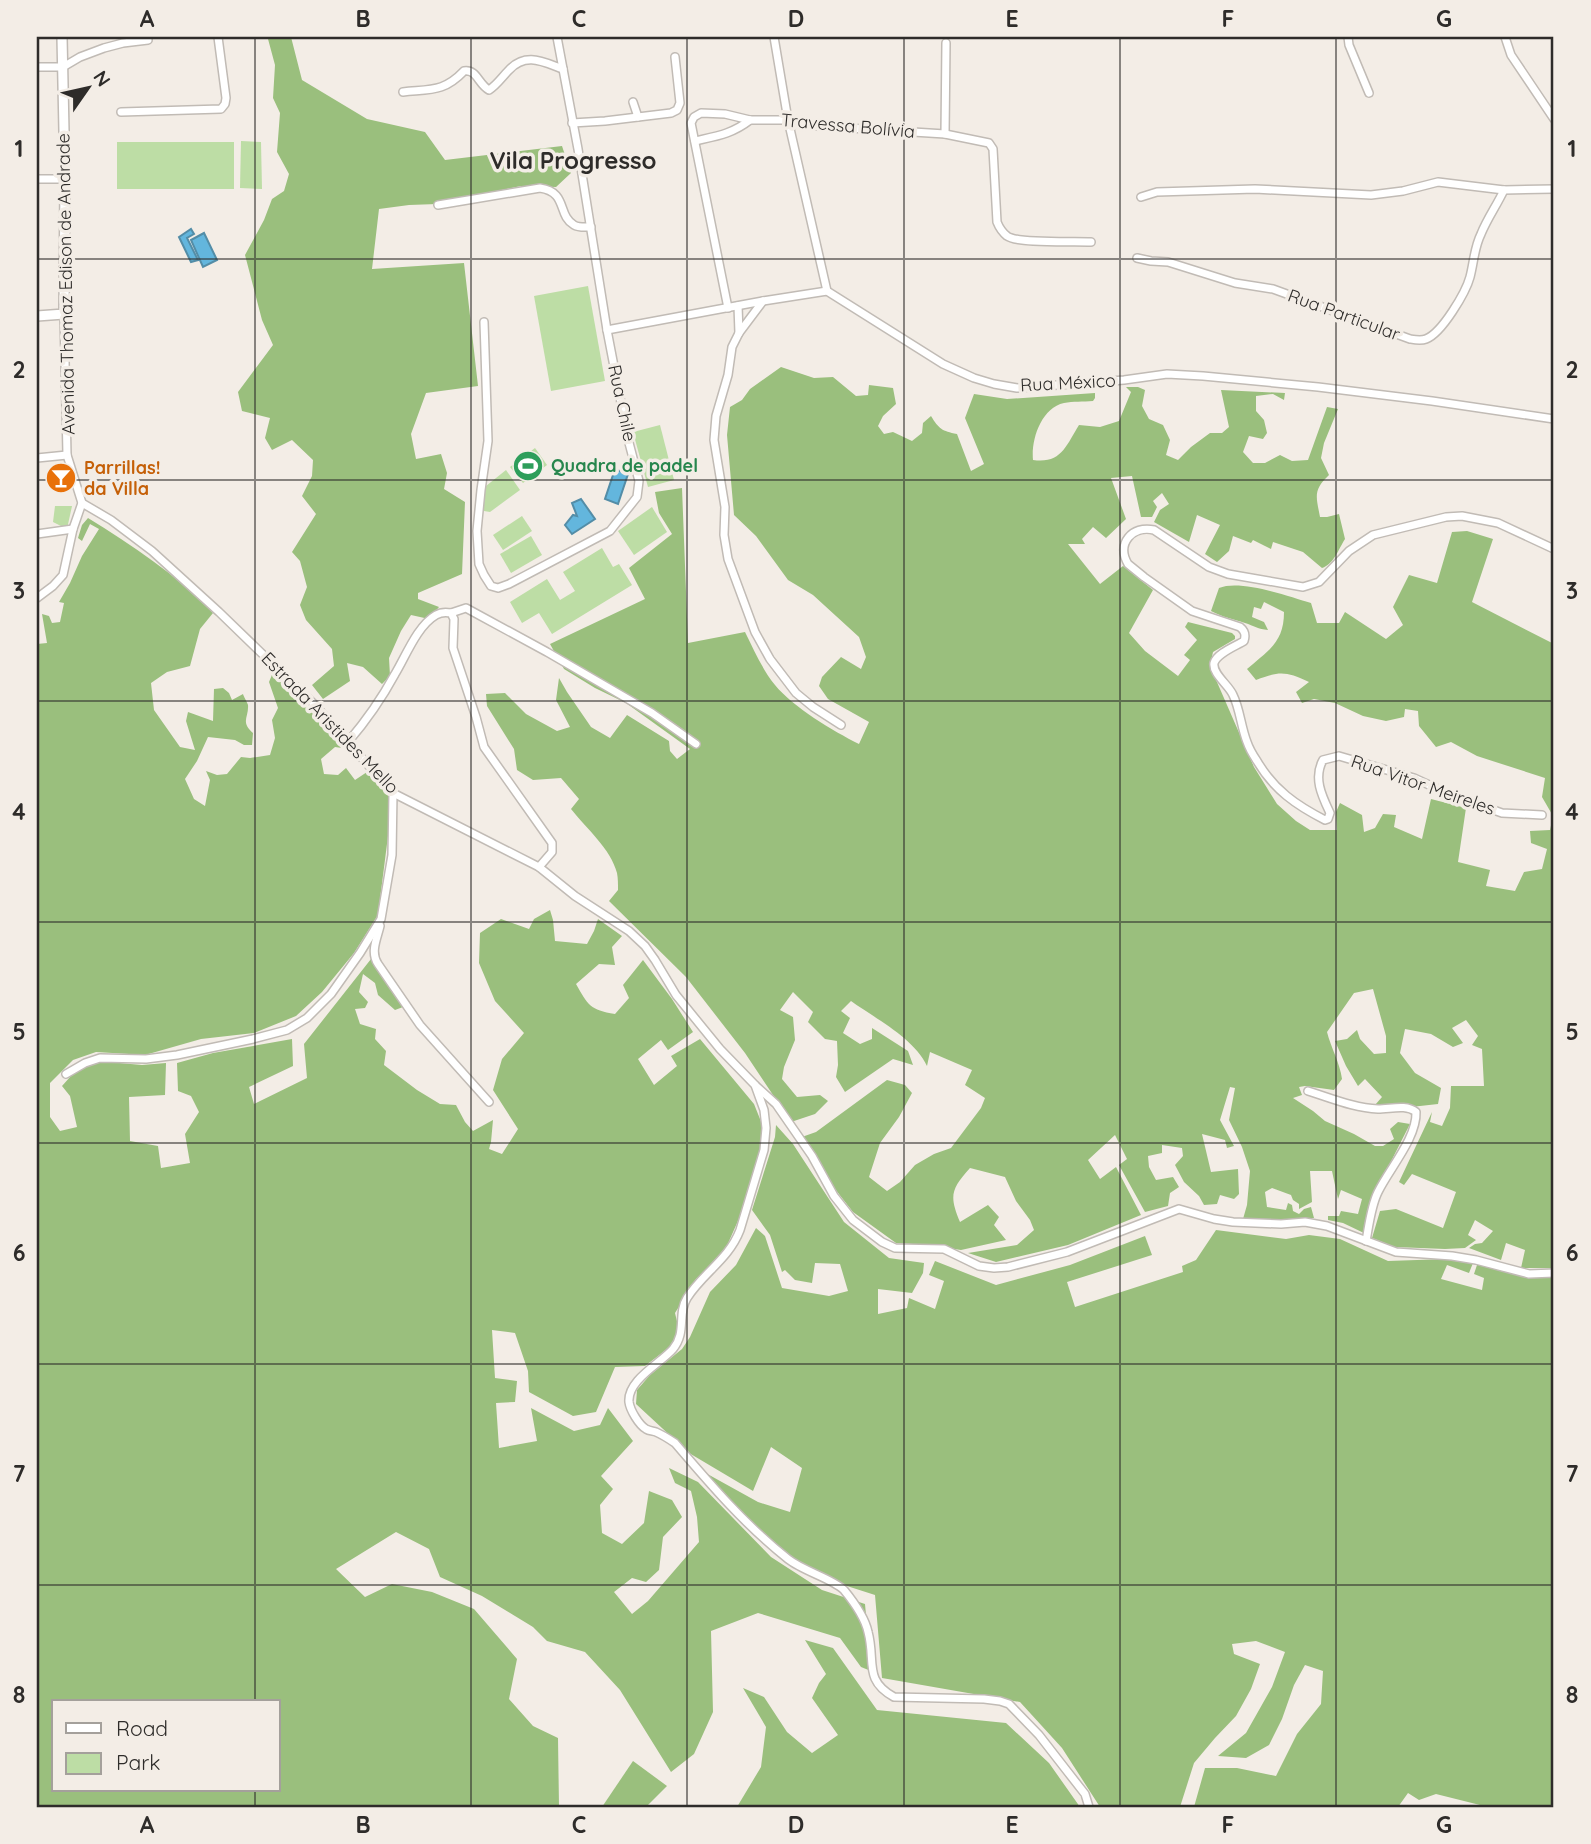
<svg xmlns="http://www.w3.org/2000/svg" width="1591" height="1844" font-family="Quicksand,sans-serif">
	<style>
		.green { fill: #bddda5 }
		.forest { fill: #9abf7d; fill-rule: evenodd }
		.water { fill: #63b6dd; stroke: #538da7; stroke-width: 2 }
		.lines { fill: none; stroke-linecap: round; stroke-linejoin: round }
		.minor-casing { stroke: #c1bbb5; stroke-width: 10 }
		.tertiary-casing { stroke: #c1bbb5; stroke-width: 12 }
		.minor { stroke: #fff; stroke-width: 7 }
		.tertiary { stroke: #fff; stroke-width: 9 }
		.grid { fill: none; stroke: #2e2c2a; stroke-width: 2; stroke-opacity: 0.55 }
		.labels { text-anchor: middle; stroke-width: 7; stroke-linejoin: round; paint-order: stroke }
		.street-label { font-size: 18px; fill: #2e2c2a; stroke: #f3ede6 }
		.leisure-label { font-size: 18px; font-weight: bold; fill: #27864d; stroke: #f3ede6; text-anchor: start }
		.food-label { font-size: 18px; font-weight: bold; fill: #c56008; stroke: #f3ede6; text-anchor: start }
		.district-label { font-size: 24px; font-weight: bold; fill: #2e2c2a; stroke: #f3ede6 }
		.neatline { fill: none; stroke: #2e2c2a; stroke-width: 2.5 }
		.grid-label { font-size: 23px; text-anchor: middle; font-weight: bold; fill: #2e2c2a }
	</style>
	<rect width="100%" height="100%" fill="#f3ede6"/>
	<!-- green -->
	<g class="green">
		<path d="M241,141L261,142L262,189L240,188Z"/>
		<rect x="117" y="142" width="117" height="47"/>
		<path d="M588,286L605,381L551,391L534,296Z"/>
		<path d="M660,425L674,480L648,487L633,432Z"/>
		<path d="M535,448L547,465L523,483L510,467Z"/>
		<path d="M506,470L520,490L490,512L484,511L481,490Z"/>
		<path d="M55,506H72L67,529L53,522Z"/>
		<path d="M652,507L667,532L634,555L618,531Z"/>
		<path d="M522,516L532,531L503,550L493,535Z"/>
		<path d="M531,536L542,555L511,573L500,554Z"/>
		<path d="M602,548L613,567L619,564L632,585L552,634L539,613L522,623L510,602L547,579L560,600L575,591L563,572Z"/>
	</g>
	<!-- forest -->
	<g class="forest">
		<path d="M291,37L302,80L367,119L425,132L445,160L562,146L571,173L556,187L521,186L437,204L409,205L379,209L372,269L464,263L478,386L426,393L411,434L416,459L441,454L447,473L444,489L465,502L462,574L418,593V599L439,607L429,619L411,615L401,631L389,658L390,676L382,684L363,667L347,663L350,681L323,699L312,685L334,666L332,649L306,620L300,605L307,587L300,561L292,552L316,514L302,496L312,476L313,460L292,440L272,450L265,438L270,418L242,411L238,392L273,345L262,320L245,255L264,220L272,199L284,191L289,174L277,152L280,113L273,98L275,65L268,39Z"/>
		<path d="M781,367L814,378L833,377L856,396L868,395L869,385L893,388L896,404L883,416L878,426L884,434L893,432L912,441L922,433L923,423L931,416C939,429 942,431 957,434L971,471L984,464L965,418L974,394L1007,399L1095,393V398L1093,401C1083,402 1073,401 1064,403C1041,408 1031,440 1033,460C1061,464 1066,446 1079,425L1100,427L1119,421L1131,392L1126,387H1138L1145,390L1142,406L1149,419L1163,425L1170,440L1166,455L1178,460L1191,447L1210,433H1222L1229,427L1221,390L1285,393L1284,400L1273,394L1256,396V411L1264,420L1267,433L1263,439L1249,436L1243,452L1253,463H1265L1280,455L1292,461L1308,460L1327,407L1338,409L1324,443L1321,458L1329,475C1313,490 1316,496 1320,517H1327L1339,514L1345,539C1338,550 1334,564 1322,568L1303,552L1273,542L1271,549L1253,540L1251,543L1233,536L1229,551L1217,562L1205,554L1220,525L1197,515L1189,542L1154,522L1160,510L1169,504L1162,493L1153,501L1157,507L1152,517H1141L1132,476L1111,478L1126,519L1106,538L1093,527L1082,539L1085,544H1068L1100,584L1123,566L1153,590L1129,633L1145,651L1178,676L1190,660L1184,655L1197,640L1185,627L1188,622L1232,633L1235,636V639L1213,652L1210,666L1254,767L1277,804L1296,821L1310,830H1337L1336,812L1340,803L1362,815L1364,832L1375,828L1383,814L1396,815L1394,827L1422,839L1431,799L1466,808L1458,862L1490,870L1486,886L1515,891L1524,872L1542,869L1547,849L1531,843L1530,831L1550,830L1553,816L1542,797L1545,778L1477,756L1451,742L1436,747L1419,726L1418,711L1405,709L1404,717L1386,721L1363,716L1335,703L1314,699L1302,703L1296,692L1309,682C1286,671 1279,671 1256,680L1247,669C1269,650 1284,642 1284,612L1264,602L1261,609L1254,607L1252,617L1264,622L1268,630C1258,629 1254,626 1245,623C1233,619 1222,617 1211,611L1219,588C1240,579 1288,596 1311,603L1317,623H1339L1345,612L1386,639L1403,625L1393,607L1409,575L1437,583L1452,532L1467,531L1493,539L1472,602L1554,644V1268H1521L1525,1250L1506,1243L1501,1260L1469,1248L1475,1244L1482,1243L1493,1231L1475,1220L1468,1235L1476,1240L1465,1248L1445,1249L1395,1247L1372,1238L1380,1211L1396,1209L1443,1228L1456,1192L1412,1174L1404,1185L1399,1182L1432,1112L1430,1122L1442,1126L1450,1108L1451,1086H1484L1482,1049L1472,1045L1478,1036L1466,1020L1452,1028L1463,1043L1453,1047L1431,1034L1405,1029L1400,1053L1415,1073L1441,1088L1438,1104L1384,1110L1375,1105L1382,1097L1365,1079L1358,1086L1346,1066L1335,1041L1347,1039L1357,1030L1360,1039L1374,1054L1386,1053V1036L1373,989L1354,993L1327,1032C1331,1048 1340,1063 1342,1079L1334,1090L1305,1086L1299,1087L1302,1095L1293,1098L1313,1111L1325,1121L1354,1134L1375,1146H1383L1394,1139L1390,1129L1398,1122L1410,1124L1378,1187L1366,1234L1343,1223L1328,1220V1216H1339L1341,1211L1358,1214L1362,1199L1341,1190L1338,1199L1332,1171H1310L1312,1202L1299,1209V1204L1293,1200L1291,1195L1272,1188L1265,1192L1267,1207L1286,1210L1288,1203L1292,1205L1293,1211L1299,1214L1304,1209L1311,1207L1314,1218L1268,1221L1243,1219L1247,1205L1250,1171L1242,1147L1229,1120L1235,1088L1230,1087L1220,1120L1234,1146L1227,1148L1225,1140L1202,1134L1211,1172L1238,1169L1239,1194L1234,1199L1220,1195L1217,1204L1204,1205L1199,1196L1184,1182L1175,1165L1183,1156L1182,1148L1162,1145V1153L1148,1156L1149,1167L1156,1180L1173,1177L1179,1187L1170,1193L1168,1206L1145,1212L1119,1165L1127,1159L1115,1135L1088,1160L1100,1179L1116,1167L1141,1215L1068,1245L996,1262L968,1253L1017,1245L1034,1230L1030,1220L1016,1201L1005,1177L970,1168C951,1189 949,1196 960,1222L988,1205L999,1217L994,1225L1006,1240L961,1250L929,1245L896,1243L853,1212L810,1157L799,1138L816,1132L887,1080L905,1085L912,1093L899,1117L880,1143L869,1177L887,1191L900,1182L915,1165L934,1154L951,1148L981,1108L985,1098L965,1085L972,1070L930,1052L927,1066C914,1038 876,1019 851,1001L841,1011L850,1018L843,1033L860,1044L872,1039V1028L908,1051L913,1065L893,1059L845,1092L836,1077L838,1065L837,1041L825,1039L808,1022L813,1012L793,992L780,1010L793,1017L795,1040L784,1067L782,1079L797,1097L820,1095L828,1101L815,1114L791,1122L745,1053L686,977L609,901L618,890C618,884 618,878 617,873C611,849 586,828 571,809L579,799L561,778L533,780L517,770L514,749L487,706L486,694L505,693L526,714L557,731L570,727L556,700L559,678L567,692L591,727L610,738L627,715L669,741L670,751L677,759L690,749L626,703L595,688L564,669L550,644L645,599L629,568L672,534L659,513L655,492L682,488L688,643L745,632C754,650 762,669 775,685C793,707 833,731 859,744L869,722L828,699L819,686L822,677L841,657L861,669L866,657L859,637L813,595L788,580L756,536L734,515L727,435L730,407L742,400L750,389Z"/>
		<path d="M88,518C132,545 177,575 213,613L200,629L190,666L167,672L151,683L154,710L180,747L195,750L186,721L188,712L213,721L214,689L223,688L229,693L232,700L243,694C243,695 248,704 248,705C249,717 240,722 253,733L252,745H244L235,740L208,737L197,761L185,779L194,799L205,806L210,780L206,771L217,775L227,774L241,757L250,758L270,755L275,738L272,720L278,708L269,682L274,670L343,747L342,748L335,747L321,759L324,774L338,775L346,768L355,780L370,770L389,795V828L378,915L354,953L322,992L296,1016L254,1033L201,1039L145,1055L96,1052L73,1060L50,1083V1117L60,1131L77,1127L70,1096L62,1086L79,1067L97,1061L142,1065L166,1063L165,1095L129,1097L130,1141L158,1146L161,1168L190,1163L185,1134L199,1112L191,1096L178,1091L177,1063L213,1053L292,1039L293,1066L249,1087L254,1104L307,1078L304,1044L371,959L403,1007L395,1010L378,995L375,983L363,974L359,992L368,1002L365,1008L355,1009L360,1024L376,1029L375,1039L386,1051L384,1065L417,1090L440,1104L456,1105L465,1122L473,1131L493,1120L491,1142L489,1149L502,1154L518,1129L493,1090L502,1059L524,1033L495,1001L479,963L480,933L501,919L529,929L534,919L550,910L553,920L555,941L587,944L594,931L598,919L622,936L612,947L615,965L599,964L576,984C588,1005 590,1010 615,1014L629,998L623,985L643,960L672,999L693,1032L668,1050L661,1040L638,1059L654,1085L677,1066L671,1056L700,1039L754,1104L766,1134L745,1205L722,1257L696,1279L675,1313L680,1334L676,1342L645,1366L615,1367L596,1412L573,1416L529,1392L528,1371L515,1333L492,1330L495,1378L517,1381L515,1402L496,1403L499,1448L537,1441L531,1408L574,1431L600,1425L608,1408L633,1441L601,1476L613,1489L600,1505L602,1533L622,1544L644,1523L649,1491L672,1500L682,1517L663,1537L659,1570L646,1582L632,1578L614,1592L632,1614L648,1601L699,1542L697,1517L691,1491L675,1483L669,1468L698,1482L771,1557L822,1590L865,1604L871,1671L861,1667L840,1638L758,1613L711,1631L713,1712L694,1754L671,1772L620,1690L585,1652L547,1641L533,1627L482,1596L440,1577L429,1549L396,1532L336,1569L365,1597L392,1584L432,1592L474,1609L517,1659L509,1699L533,1726L558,1738L559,1807H37V644L47,643L42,614L49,616L52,623L60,622L64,603L59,602L70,583L82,556L99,529L90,524L82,541L78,538L82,525ZM54,1702H278V1790H54Z"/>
		<path d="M776,1125L793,1144L844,1222L889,1258L924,1263L923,1273L912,1293L878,1289V1314L907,1308L909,1298L935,1309L944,1281L929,1275L935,1261L996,1285L1070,1265L1145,1236L1152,1255L1067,1282L1075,1307L1183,1272L1182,1266L1196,1260L1216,1230L1286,1239L1309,1235L1340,1239L1388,1261L1475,1258L1469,1273L1447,1265L1441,1279L1482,1290L1484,1278L1474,1274L1479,1259L1522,1275H1554V1807H1488L1436,1794L1419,1800L1408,1793L1398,1807H1194L1205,1768H1237L1276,1776L1297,1734L1321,1704L1323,1671L1305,1665L1294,1685L1282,1719L1269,1745L1246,1758L1218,1756L1246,1733L1272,1687L1285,1652L1256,1641L1232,1644L1234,1654L1260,1664L1251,1689L1236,1716L1215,1738L1194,1763L1180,1807H1100L1062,1748L1020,1702L882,1678L875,1595L822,1578L774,1547L702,1471L758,1502L790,1512L802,1468L771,1447L753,1491L689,1453L636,1404L637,1390L650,1375L682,1349L690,1337L710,1292L736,1265L756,1228L765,1236L782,1288L829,1296L848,1291L840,1264L815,1263L812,1283L795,1280L785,1270L782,1272L770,1235L752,1210L775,1137Z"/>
		<path d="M805,1640L833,1648L877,1710L1006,1723L1049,1763L1080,1807H737L761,1767L766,1727L743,1688L764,1697L787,1732L812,1753L838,1735L812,1698L819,1683L826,1674Z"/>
		<path d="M633,1761L667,1786L646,1807H602Z"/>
	</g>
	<!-- water -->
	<g class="water">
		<path d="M191,229L194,234L187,238L198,260L191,262L179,237Z"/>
		<path d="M204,233L217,260L203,267L191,240Z"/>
		<path d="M615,469L628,474L618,504L605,499Z"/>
		<path d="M581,499L595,519L572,534L565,525L573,515L577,516L572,503Z"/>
	</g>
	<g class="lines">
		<!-- minor casing -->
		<g class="minor-casing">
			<g id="minor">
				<path d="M774,37L788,120L827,291"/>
				<path d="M1348,37L1349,45L1369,93"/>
				<path d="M1505,37L1511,55L1554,119"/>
				<path d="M37,67H63L80,57L104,48L123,43L148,40"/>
				<path d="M403,92C431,89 444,92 464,71C477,69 478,84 489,90C497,85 502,77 509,70C526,52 543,62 563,69"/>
				<path d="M633,102L638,117"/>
				<path d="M121,112L221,109L225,104L226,98L218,37"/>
				<path d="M572,123L605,121L671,113L677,110L680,103L675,57"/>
				<path d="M945,134L946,43"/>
				<path d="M695,141C717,136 732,134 750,120"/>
				<path d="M37,179H65"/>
				<path d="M1504,190L1554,189"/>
				<path d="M438,205L540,188C568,192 557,215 574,225C579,228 585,227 591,227"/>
				<path d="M1137,258L1151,261L1168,262L1235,283L1273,289L1410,339C1416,340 1421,341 1426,339C1442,333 1466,292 1470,277C1474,262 1474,248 1481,234C1487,219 1497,205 1504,190L1438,182L1403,191L1371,195L1255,189L1157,192L1141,197"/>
				<path d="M763,301L739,333L732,347L728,375L716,416L714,440L725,507L724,535L728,559L755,632L770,659L796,693L813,707L841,725"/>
				<path d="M738,306L739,333"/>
				<path d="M728,308L691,123L694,117L701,113L725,114L750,120H788L800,124L817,126L945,134L989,143L993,149L997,222C999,227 1002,232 1007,236C1018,244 1074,241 1091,242"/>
				<path d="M484,322L488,441L481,490L477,531L479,564L484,575L491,586L498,588L509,584L610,531L637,497L639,481L628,439L607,330L578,149L557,37"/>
				<path d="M607,330L763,301L827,291L943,364L974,378L994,384L1017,388L1124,380L1167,374L1203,376L1318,387L1432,401L1554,419"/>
				<path d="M37,458L67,455"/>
				<path d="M82,503L111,520L152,551L219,612L314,704L393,793L539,867L575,896L629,931L645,946L655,960L676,995L720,1049L755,1085L764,1110L766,1128L764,1150L740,1230C729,1259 703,1273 687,1298C677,1314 687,1332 673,1349C661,1363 627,1380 629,1402C630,1410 639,1425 646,1429C649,1431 653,1431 656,1432C663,1435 669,1439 675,1443C710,1484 745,1525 788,1559C803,1571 833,1579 844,1590C853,1601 865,1618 868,1632C876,1661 863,1680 894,1697L984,1699L1000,1701L1009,1704L1039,1735L1067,1771L1085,1794L1089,1807"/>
				<path d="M37,534L73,529"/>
				<path d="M37,598L53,586L63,575L73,529L82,503L67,455L64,314"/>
				<path d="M451,613L466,608L547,652L652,713L696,744"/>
				<path d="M348,742C366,721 382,698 395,674C406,656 417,626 436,615C441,612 446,612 451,613L454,619L453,648L476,717L484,747L552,843V852L539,867"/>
				<path d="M1542,815L1502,813L1451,795L1414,778L1339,756L1323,760C1313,778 1322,796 1330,813L1328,819L1325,820C1296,805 1274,790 1257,761C1253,755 1249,748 1247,742C1241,727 1240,709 1233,695C1229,685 1212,674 1214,663C1217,653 1236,646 1244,641C1246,635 1245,631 1240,627L1192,611L1144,577L1128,564C1116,544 1132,525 1154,530L1209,567L1228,574L1303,587L1319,582L1349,551L1373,535L1446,517L1462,516L1498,523L1554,549"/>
				<path d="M380,926C377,939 370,952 378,964L420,1025L489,1102"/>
				<path d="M66,1074L85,1063L100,1058L146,1059L177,1055L253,1039L287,1030L307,1018L331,994L360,953L381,919L392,855L393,793"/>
				<path d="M756,1086L776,1104L812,1156L834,1196L853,1220L882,1242L895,1248L944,1249L979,1266L994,1268L1008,1267L1067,1252L1179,1209L1214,1219L1233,1222L1281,1224L1305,1222L1327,1226L1396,1252L1452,1256L1476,1260L1529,1274L1554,1273"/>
				<path d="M1308,1091C1331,1098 1354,1108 1378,1109C1391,1109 1406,1104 1416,1112C1417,1138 1389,1169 1378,1192C1371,1206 1369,1225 1366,1241"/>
			</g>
		</g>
		<!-- tertiary casing -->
		<g class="tertiary-casing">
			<path id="tertiary" d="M37,316L64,314L65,179L62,37"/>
		</g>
		<!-- minor -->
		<use href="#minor" class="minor"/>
		<!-- tertiary -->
		<use href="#tertiary" class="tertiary"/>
	</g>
	<!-- grid -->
	<path class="grid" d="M255,37V1702M471,37V1807M687,37V1807M904,37V1807M1120,37V1807M1336,37V1807M37,259H1554M37,480H1554M37,701H1554M37,922H1554M37,1143H1554M37,1364H1554M37,1585H1554M255,1790V1807"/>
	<!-- icons -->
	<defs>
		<g id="stadium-disc" transform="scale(1.575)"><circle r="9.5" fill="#2e9e5b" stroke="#f3ede6"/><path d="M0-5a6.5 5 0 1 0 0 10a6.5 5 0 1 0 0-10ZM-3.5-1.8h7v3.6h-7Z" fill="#fff"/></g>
		<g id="bar-disc" transform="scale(1.575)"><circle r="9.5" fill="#e8710a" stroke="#f3ede6"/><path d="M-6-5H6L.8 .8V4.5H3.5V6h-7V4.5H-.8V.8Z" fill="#fff"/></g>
	</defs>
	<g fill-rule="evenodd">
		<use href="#stadium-disc" x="528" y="466"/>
		<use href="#bar-disc" x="61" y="478"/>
	</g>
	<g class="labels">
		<!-- street labels -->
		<g class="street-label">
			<text transform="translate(848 126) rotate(5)" y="6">Travessa Bolívia</text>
			<text transform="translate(66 284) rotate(-91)" y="6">Avenida Thomaz Edison de Andrade</text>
			<text transform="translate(1344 315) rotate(20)" y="6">Rua Particular</text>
			<text transform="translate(1068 383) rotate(-3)" y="6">Rua México</text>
			<text transform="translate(622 403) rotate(78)" y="6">Rua Chile</text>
			<text transform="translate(330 723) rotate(46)" y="6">Estrada Aristides Mello</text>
			<text transform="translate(1423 785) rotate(19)" y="6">Rua Vitor Meireles</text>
		</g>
		<!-- leisure labels -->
		<g class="leisure-label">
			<text x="551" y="472">Quadra de padel</text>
		</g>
		<!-- food labels -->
		<g class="food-label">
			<text x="84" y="474">Parrillas!<tspan x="84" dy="21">da Villa</tspan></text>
		</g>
		<!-- district labels -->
		<g class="district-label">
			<text x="573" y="169">Vila Progresso</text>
		</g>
	</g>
	<!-- border -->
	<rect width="1591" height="1844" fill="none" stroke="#f3ede6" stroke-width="77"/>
	<!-- legend -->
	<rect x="52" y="1700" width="228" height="91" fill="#f3ede6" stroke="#a4a09b" stroke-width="2"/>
	<rect x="66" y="1723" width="35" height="10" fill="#ffffff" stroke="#a4a09b" stroke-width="2"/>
	<text x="116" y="1736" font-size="21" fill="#2e2c2a">Road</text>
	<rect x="66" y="1753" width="35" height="21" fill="#bddda5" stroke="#a4a09b" stroke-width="2"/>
	<text x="116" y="1770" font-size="21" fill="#2e2c2a">Park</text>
	<!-- north arrow -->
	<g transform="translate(88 88) rotate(56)" stroke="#f3ede6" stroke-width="5" paint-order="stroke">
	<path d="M0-5L12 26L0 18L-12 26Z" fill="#2e2c2a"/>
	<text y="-10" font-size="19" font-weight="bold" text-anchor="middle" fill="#2e2c2a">N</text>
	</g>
	<rect x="38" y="38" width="1514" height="1768" class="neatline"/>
	<g class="grid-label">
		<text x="147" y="27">A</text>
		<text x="363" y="27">B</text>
		<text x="579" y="27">C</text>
		<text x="796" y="27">D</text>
		<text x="1012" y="27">E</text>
		<text x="1228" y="27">F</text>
		<text x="1444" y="27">G</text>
		<text x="19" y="157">1</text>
		<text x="1572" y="157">1</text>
		<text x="19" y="378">2</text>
		<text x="1572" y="378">2</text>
		<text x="19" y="599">3</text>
		<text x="1572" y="599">3</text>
		<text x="19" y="820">4</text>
		<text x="1572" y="820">4</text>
		<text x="19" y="1040">5</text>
		<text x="1572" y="1040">5</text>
		<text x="19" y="1261">6</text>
		<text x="1572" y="1261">6</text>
		<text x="19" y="1482">7</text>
		<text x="1572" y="1482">7</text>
		<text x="19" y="1703">8</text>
		<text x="1572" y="1703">8</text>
		<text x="147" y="1833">A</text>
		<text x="363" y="1833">B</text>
		<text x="579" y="1833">C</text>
		<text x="796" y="1833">D</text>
		<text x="1012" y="1833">E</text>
		<text x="1228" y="1833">F</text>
		<text x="1444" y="1833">G</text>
	</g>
</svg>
